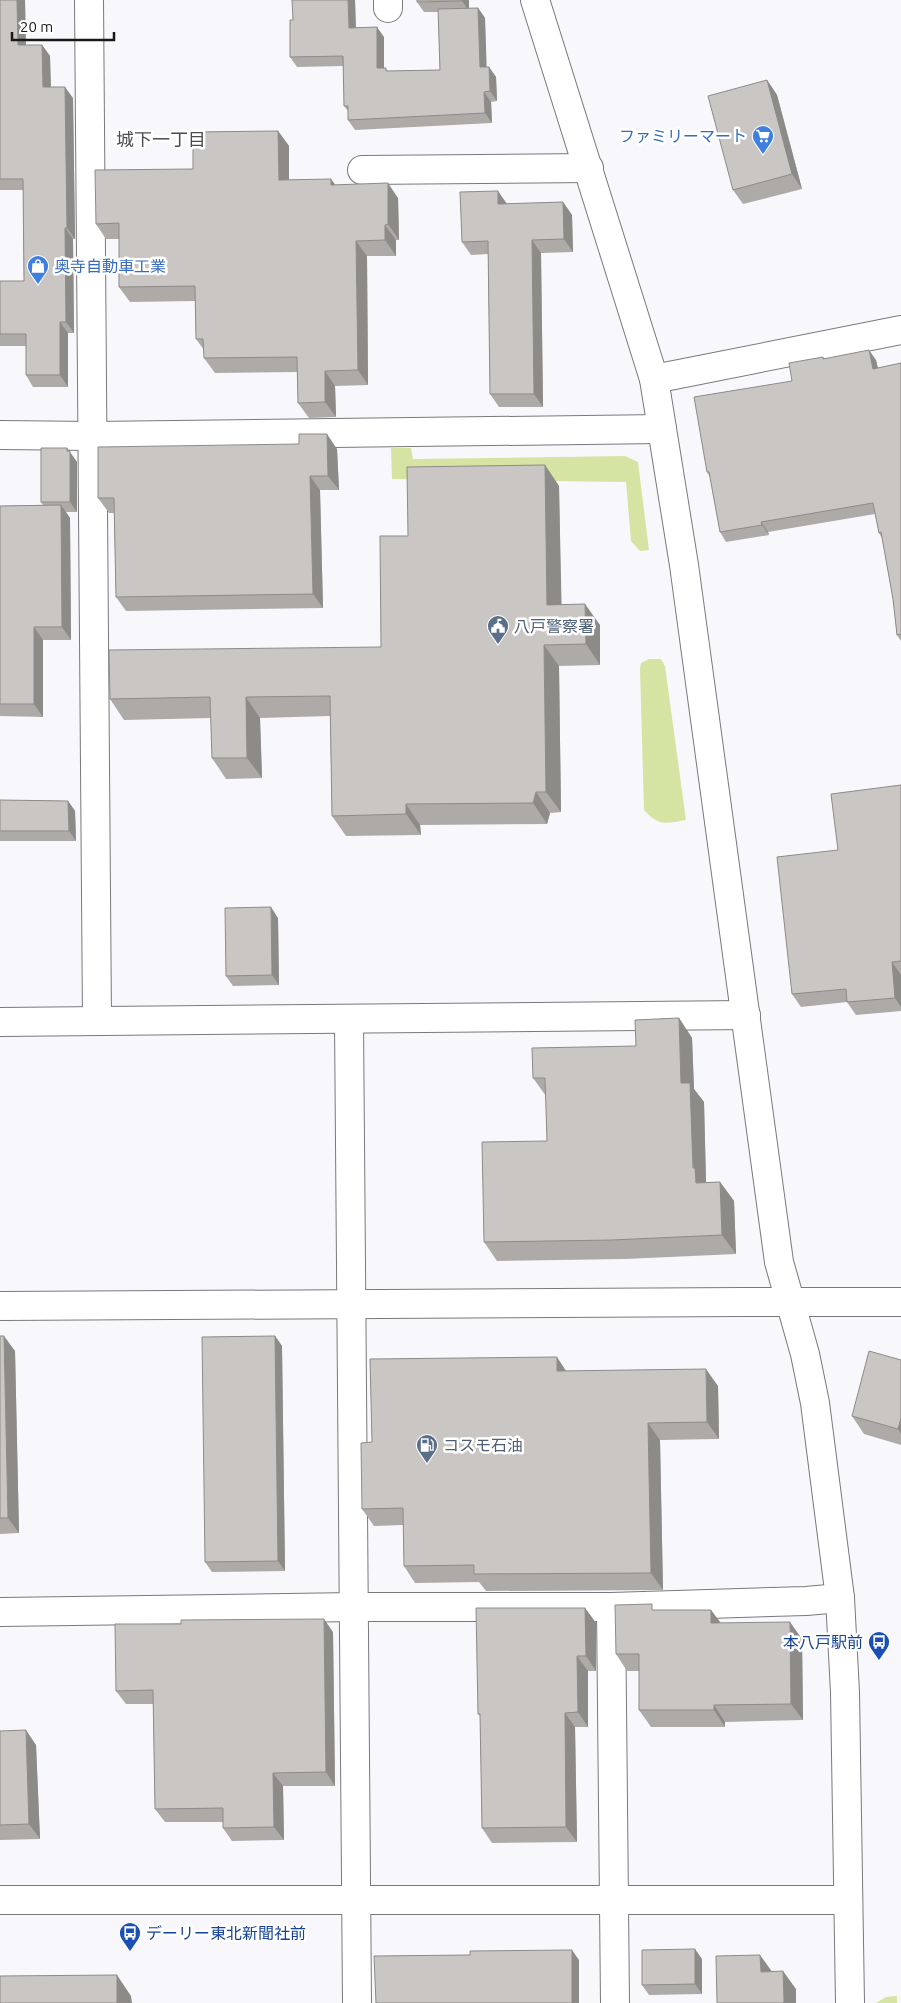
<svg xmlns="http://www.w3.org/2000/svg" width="901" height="2003" font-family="Ubuntu,'Noto Sans JP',sans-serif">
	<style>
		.green { fill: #d5e4a2 }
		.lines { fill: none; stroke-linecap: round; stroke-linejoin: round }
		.minor-casing { stroke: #79787c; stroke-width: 30 }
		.minor { stroke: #fff; stroke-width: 28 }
		.wall { fill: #aeaaa8 }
		.shaded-wall { fill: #8d8b88 }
		.building { fill: #cac6c3; stroke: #8d8b88 }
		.labels { text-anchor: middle; stroke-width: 5; stroke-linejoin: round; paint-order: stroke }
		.shop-label { font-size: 16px; fill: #366cbe; stroke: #fff; text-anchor: end }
		.service-label { font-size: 16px; fill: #4e5e75; stroke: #fff; text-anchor: start }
		.transit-label { font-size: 16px; fill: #164399; stroke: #fff; text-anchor: end }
		.neighbourhood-label { font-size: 18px; fill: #4d4d50; stroke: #fff }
	</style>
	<rect width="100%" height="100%" fill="#f8f8fc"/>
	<!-- green -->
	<g class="green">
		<path d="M391,448H411L413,459L625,456L638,462L649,550L640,551L631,541L626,482L392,479Z"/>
		<path d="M649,659H661L665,666L686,820C666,824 658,826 644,810L640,669L641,663Z"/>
		<path d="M897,1996V2003H876L886,1997Z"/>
	</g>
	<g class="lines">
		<!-- minor casing -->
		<g class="minor-casing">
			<g id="minor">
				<path d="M89,0L97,1021"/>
				<path d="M535,0L654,379L684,565L779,1262L805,1354L815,1403L840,1598L845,1692L850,2003"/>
				<path d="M388,8V0"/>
				<path d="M362,170L589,168"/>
				<path d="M654,379L901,330"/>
				<path d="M0,435L93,436L662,429"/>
				<path d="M349,1020L357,2003"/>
				<path d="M0,1022L746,1015"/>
				<path d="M0,1306L744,1302H901"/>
				<path d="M611,1607L615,2003"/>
				<path d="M0,1612L354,1607H611L806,1601L840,1598"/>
				<path d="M0,1900H847"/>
			</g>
		</g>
		<!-- minor -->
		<use href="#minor" class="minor"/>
	</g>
	<!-- wall -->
	<g class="wall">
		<path d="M0,0H25L26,45H42L50,56L51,87L73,98L75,239H73L74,333H68V387H33L26,375V346H0V281H24L23,190H0Z"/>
		<path d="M355,0L356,27L384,37V68L388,71L440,70L438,12H424L417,2L469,0V8H478L485,18L486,67H489L496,77L497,101L491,102L492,123L355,130L348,120V111L344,106L343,66L297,67L290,57L293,20Z"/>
		<path d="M767,80L777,95L802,189L743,204L733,190Z"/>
		<path d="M278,131L289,146V180L335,185L398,198L399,240H396V256H367L368,385L335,386L336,417L309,418L298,403L297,372L215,373L204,358V350L196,339L195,301L130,302L119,287V239H106L96,224L193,169Z"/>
		<path d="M563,202L572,215L573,252L541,253L543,407H499L490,394L488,254L471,255L462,242L507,204Z"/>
		<path d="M823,357L824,358L876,360L878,368L901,363V641L897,635L893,599L882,538L879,533L875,514L768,532L769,535L726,542L720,532L710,477L707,472L792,381Z"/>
		<path d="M67,448L77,462V512H66L70,518L71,640H43V717L0,716V506L43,505L41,502Z"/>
		<path d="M337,449L339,490H320L323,608L126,611L116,597L114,513H109L98,498Z"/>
		<path d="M545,465L559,486L561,605L600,625V665L559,666L561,812L550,813L547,824L420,825L421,835L346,836L332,816L330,716L260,718L262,778L226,779L212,758L211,718L124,720L110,699L381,647L408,536Z"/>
		<path d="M901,785V1011L856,1015L847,1002L801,1007L792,994L838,850Z"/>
		<path d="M0,800L68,801L75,811L76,841H0Z"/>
		<path d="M278,918L279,985L233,986L226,976Z"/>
		<path d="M679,1018L692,1038L694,1089L704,1102L706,1182H720L734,1201L736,1254L625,1259L497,1261L484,1242L547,1141L546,1096L533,1078L636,1046Z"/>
		<path d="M0,1336L15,1351L19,1533L0,1534Z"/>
		<path d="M275,1336L282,1346L285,1571L212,1572L205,1562Z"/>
		<path d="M901,1360V1445L864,1434L852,1416Z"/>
		<path d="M566,1371L718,1386L719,1439L660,1440L663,1590L486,1591L479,1582L415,1583L404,1566L403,1525L374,1526L362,1509L372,1442Z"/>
		<path d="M585,1608L596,1623V1671H588V1727H575L577,1842L492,1843L482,1828L480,1716L478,1714Z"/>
		<path d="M655,1610H711L720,1623L802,1639L803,1720L725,1722V1727H651L639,1710V1671H627L616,1654Z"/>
		<path d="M333,1632L335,1786H283L284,1840L232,1841L223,1828V1822H165L155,1809L153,1704H126L116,1691Z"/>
		<path d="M0,1731L36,1745L40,1839L0,1840Z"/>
		<path d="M702,1959V1994L649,1995L642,1985Z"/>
	</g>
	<!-- shaded-wall -->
	<g class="shaded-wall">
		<path d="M17,0H25L26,56L18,45Z"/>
		<path d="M348,0H355L356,38L349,28Z"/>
		<path d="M462,0H469V11L462,1Z"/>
		<path d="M478,8L485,18L487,77L480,67Z"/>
		<path d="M377,27L384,37V78L377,68Z"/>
		<path d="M42,45L50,56L51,98L43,87Z"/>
		<path d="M489,67L496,77L497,101L490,91Z"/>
		<path d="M767,80L777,95L802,189L792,174Z"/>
		<path d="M65,87L73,98L75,239L67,228Z"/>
		<path d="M484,92L491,102L492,123L485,113Z"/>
		<path d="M278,131L289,146V195L279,180Z"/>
		<path d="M331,179L342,194L331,185Z"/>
		<path d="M388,183L398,198L399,240L388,224Z"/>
		<path d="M498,191L507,204H498Z"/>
		<path d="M563,202L572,215L573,252L564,239Z"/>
		<path d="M385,225L396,240V256L385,240Z"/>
		<path d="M65,228L73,239L74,333L66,322Z"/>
		<path d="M532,240L541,253L543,407L534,394Z"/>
		<path d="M356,241L367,256L368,385L358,370Z"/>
		<path d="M60,322L68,333V387L60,375Z"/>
		<path d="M869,350L876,360L880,379L873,369Z"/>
		<path d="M325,371L335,386L336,417L325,402Z"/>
		<path d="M327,434L337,449L339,490L328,476Z"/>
		<path d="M67,448L77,462V512L70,502Z"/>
		<path d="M545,465L559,486L562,626L547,605Z"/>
		<path d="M310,476L320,490L323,608L313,594Z"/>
		<path d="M61,505L70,518L71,640L62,627Z"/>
		<path d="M761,522L768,532L769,535L762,525Z"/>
		<path d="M585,604L600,625V665L586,644Z"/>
		<path d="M34,627L43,640V717L34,704Z"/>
		<path d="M544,645L559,666L561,812L546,792Z"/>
		<path d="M246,697L260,718L262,778L247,758Z"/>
		<path d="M536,792L550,813L547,824L533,803Z"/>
		<path d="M68,801L75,811L76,841L69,831Z"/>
		<path d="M406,804L420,825L421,835L406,814Z"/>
		<path d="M271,907L278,918L279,985L272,975Z"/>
		<path d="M892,962L901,975V1007L895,998Z"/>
		<path d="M679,1018L692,1038L694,1089L704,1102L706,1183H696L681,1083Z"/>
		<path d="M720,1182L734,1201L736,1254L722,1235Z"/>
		<path d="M4,1336L15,1351L19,1533L8,1518Z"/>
		<path d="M275,1336L282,1346L285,1571L278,1561Z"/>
		<path d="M557,1357L568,1374L557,1371Z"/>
		<path d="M706,1369L718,1386L719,1439L707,1422Z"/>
		<path d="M901,1418V1434L898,1429Z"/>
		<path d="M648,1423L660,1440L663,1590L651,1573Z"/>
		<path d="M585,1608L596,1623V1671L586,1656Z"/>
		<path d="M711,1610L723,1626L711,1623Z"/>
		<path d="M324,1619L333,1632L335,1786L326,1772Z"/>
		<path d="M790,1622L802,1639L803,1720L791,1704Z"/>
		<path d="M577,1656L588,1671V1727L578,1712Z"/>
		<path d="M714,1705L725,1722V1727L714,1710Z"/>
		<path d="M565,1713L575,1727L577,1842L566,1827Z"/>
		<path d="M26,1730L36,1745L40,1839L29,1824Z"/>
		<path d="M273,1773L283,1786L284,1840L274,1827Z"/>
		<path d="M695,1949L702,1959V1994L695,1984Z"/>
		<path d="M572,1950L579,1960V2003H572Z"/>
		<path d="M760,1955L773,1973L761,1972Z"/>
		<path d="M783,1971L796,1989V2003H784Z"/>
		<path d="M117,1975L131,1996L132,2003H117Z"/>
	</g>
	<!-- building -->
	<g class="building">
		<path d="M0,0H17L18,45H42L43,87H65L67,228H65L66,322H60V375H26V334H0V281H24L23,179H0Z"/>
		<path d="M292,0H348L349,28L377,27V68H386V71L440,70L438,9L478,8L480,67H489L490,91L484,92L485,113L348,120V106H344L343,56L290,57V20H293Z"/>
		<path d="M417,0H462V1L417,2Z"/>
		<path d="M767,80L792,174L733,190L708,96Z"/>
		<path d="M278,131L279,180L331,179V185L388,183V224L385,225V240L356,241L358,370L325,371V402L298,403L297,357L204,358L203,339H196L195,286L119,287V223L96,224L95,170L193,169V132Z"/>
		<path d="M498,191V204L563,202L564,239L532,240L534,394H490L488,241L462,242L460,192Z"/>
		<path d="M869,350L873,369L901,363V634L897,635L893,599L881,532L879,533L873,503L761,522L762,525L720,532L709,472H707L694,397L792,381L789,363L823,357V359Z"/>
		<path d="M299,434H327L328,476H310L313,594L116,597L114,498H98V447L299,444Z"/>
		<path d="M41,448H67V451H70V502H41Z"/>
		<path d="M545,465L547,605L585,604L586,644L544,645L546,792H536L533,803L406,804V814L332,816L330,696L246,697L247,758H212L210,697L110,699L109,650L381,647L380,536H408L407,467Z"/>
		<path d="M61,505L62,627H34V704H0V506Z"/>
		<path d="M901,785V961L892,962L895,998L847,1002L846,989L792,994L777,857L838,850L831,794Z"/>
		<path d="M0,800L68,801L69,831H0Z"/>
		<path d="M271,907L272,975L226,976L225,908Z"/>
		<path d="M679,1018L681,1083H690L693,1168H695L696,1183L720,1182L722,1235L612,1240L484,1242L482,1142L547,1141L545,1078H533L532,1048L636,1046L635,1020Z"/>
		<path d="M0,1336H4L8,1518H0Z"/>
		<path d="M275,1336L278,1561L205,1562L202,1337Z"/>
		<path d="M869,1351L901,1360V1418L898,1429L852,1416Z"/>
		<path d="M557,1357V1371L706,1369L707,1422L648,1423L651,1573L474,1574V1565L404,1566L403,1508L362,1509L361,1443L372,1442L370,1359Z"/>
		<path d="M652,1604V1610H711V1623L790,1622L791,1704L714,1705V1710H639V1654H616L615,1605Z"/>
		<path d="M476,1608H585L586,1656H577L578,1712L565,1713L566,1827L482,1828L480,1714H478Z"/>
		<path d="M324,1619L326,1772L273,1773L274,1827L223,1828V1808L155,1809L153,1690L116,1691L115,1624H181V1620Z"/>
		<path d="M26,1730L29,1824L0,1825V1731Z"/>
		<path d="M695,1949V1984L642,1985V1950Z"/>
		<path d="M572,1950V2003H376L374,1956L470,1955V1951Z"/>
		<path d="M760,1955L761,1972L783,1971L784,2003H717L716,1956Z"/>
		<path d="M117,1975V2003H0V1976Z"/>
	</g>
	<!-- icons -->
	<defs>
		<g id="supermarket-pin" transform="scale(1.125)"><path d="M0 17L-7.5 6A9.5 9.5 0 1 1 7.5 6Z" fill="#3f7fe0" stroke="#fff"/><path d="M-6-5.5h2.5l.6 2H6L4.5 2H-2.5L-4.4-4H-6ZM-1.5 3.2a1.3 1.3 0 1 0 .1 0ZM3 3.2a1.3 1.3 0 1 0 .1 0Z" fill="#fff"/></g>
		<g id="shop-pin" transform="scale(1.125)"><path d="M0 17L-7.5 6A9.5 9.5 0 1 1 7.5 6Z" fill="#3f7fe0" stroke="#fff"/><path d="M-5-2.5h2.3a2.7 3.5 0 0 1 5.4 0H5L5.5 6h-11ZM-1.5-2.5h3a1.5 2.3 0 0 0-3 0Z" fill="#fff"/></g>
		<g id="civic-pin" transform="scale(1.125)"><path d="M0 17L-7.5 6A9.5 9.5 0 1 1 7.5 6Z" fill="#5c6f8a" stroke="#fff"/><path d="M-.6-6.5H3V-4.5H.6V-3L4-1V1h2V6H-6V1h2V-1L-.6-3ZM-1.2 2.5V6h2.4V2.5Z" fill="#fff"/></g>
		<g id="fuel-pin" transform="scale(1.125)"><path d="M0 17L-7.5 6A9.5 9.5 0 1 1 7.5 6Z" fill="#5c6f8a" stroke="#fff"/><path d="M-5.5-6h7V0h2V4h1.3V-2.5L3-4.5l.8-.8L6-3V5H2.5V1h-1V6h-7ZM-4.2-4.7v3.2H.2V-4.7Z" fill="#fff"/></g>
		<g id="bus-pin" transform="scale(1.125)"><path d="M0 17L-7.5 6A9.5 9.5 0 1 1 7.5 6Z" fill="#1a4fb4" stroke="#fff"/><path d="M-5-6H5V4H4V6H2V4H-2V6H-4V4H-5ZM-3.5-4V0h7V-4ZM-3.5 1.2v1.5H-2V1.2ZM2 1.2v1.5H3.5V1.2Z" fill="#fff"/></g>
	</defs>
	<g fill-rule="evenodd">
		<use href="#supermarket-pin" x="763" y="136"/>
		<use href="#shop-pin" x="38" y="266"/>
		<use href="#civic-pin" x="498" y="626"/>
		<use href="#fuel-pin" x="427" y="1445"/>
		<use href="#bus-pin" x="879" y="1642"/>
		<use href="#bus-pin" x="130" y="1933"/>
	</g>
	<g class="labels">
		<!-- shop labels -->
		<g class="shop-label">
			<text x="747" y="142">ファミリーマート</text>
			<text x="54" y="272" text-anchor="start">奥寺自動車工業</text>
		</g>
		<!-- service labels -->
		<g class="service-label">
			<text x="514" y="632">八戸警察署</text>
			<text x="443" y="1451">コスモ石油</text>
		</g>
		<!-- transit labels -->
		<g class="transit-label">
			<text x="863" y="1648">本八戸駅前</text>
			<text x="146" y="1939" text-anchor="start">デーリー東北新聞社前</text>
		</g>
		<!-- neighbourhood labels -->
		<g class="neighbourhood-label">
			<text x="161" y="146">城下一丁目</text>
		</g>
	</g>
	<!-- scale -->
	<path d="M12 32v8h102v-8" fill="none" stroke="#181819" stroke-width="2.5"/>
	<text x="20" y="32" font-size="15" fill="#181819" stroke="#ffffff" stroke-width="4" paint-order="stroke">20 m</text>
</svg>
